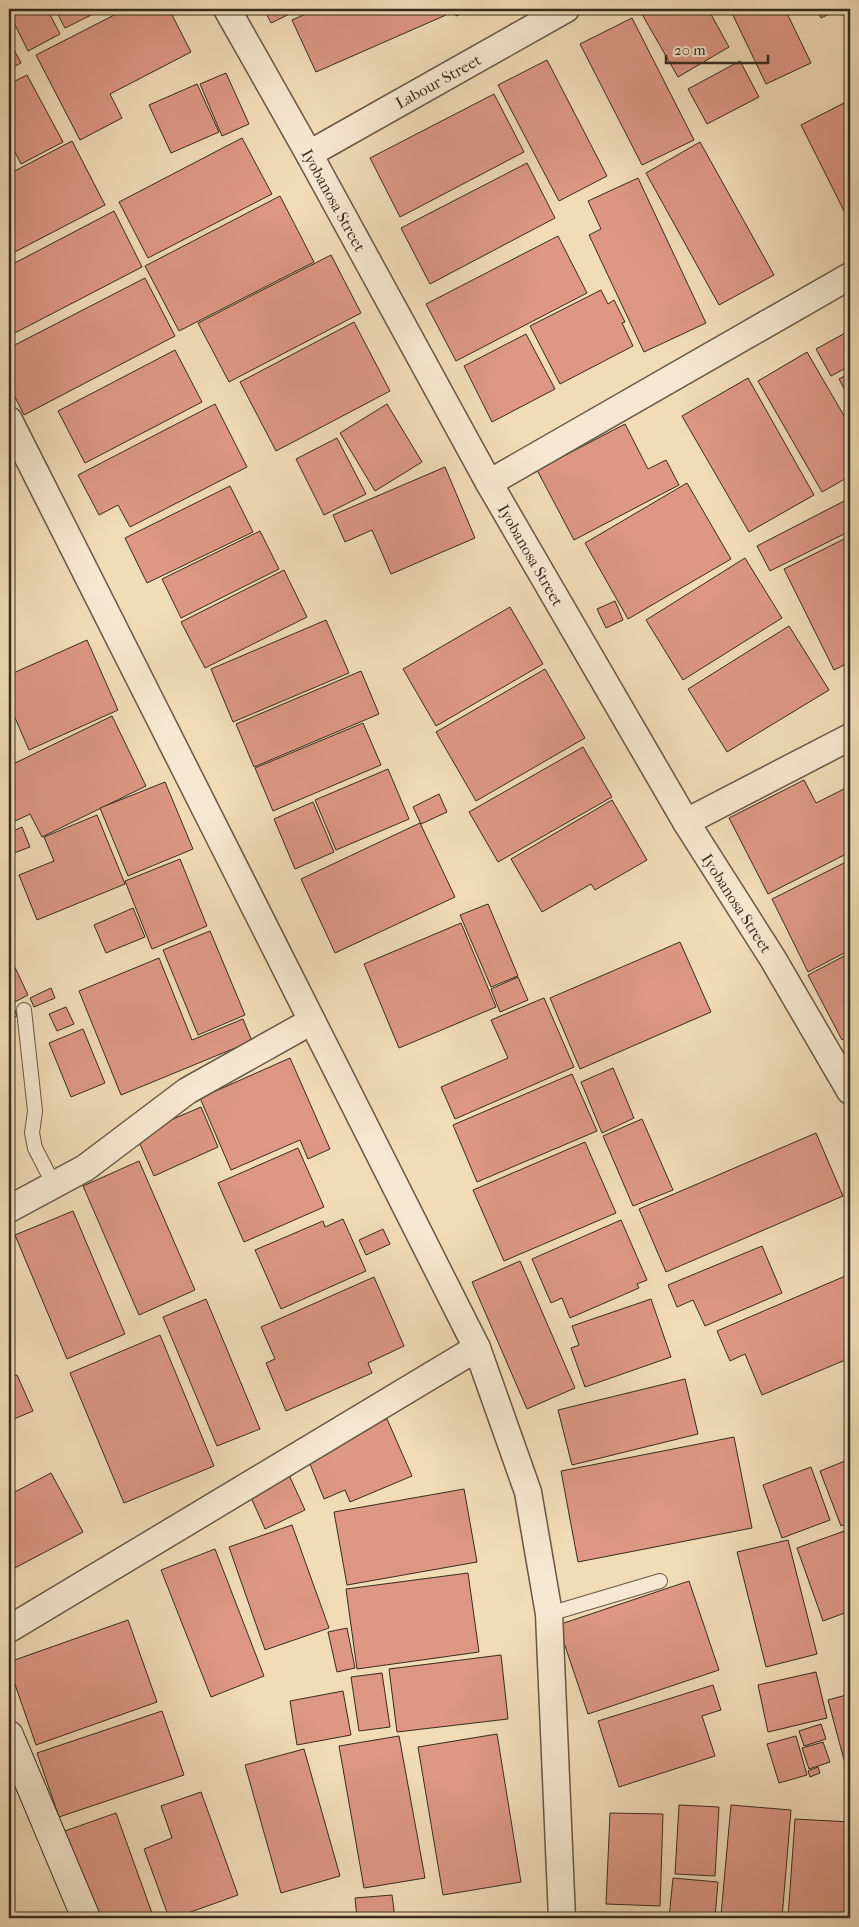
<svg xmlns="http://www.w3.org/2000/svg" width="859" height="1927" font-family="'IM FELL French Canon',serif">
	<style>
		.building { fill: #dd9784; stroke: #372b1f }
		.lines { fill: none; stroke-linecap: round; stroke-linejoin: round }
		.lane-casing { stroke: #665745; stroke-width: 16 }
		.street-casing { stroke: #665745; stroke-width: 29 }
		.secondary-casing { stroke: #372b1f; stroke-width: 30 }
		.lane { stroke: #f6e8d0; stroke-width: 14 }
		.street { stroke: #f6e8d0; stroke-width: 26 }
		.secondary { stroke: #f6e8d0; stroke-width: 28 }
		.labels { text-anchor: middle; stroke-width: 4; stroke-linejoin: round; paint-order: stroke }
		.street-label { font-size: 16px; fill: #372b1f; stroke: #f6e8d0 }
	</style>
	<rect width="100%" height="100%" fill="#f1dcb7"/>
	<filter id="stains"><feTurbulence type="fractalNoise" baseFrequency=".004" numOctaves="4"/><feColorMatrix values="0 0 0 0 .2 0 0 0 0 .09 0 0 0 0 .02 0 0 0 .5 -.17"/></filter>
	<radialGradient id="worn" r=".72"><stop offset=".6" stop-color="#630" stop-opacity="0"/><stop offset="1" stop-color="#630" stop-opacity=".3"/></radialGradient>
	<!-- building -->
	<g class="building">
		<path d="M9,9H47L60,34L28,51L9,13Z"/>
		<path d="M55,9H103L65,28Z"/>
		<path d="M126,9H169L191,52L110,94L122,118L80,140L36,55Z"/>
		<path d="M264,9H300L271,23Z"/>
		<path d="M317,9H443L446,15L316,72L292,20Z"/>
		<path d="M453,9H473L456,16Z"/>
		<path d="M639,9H708L729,47L678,77Z"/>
		<path d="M730,9H785L811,63L766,84Z"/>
		<path d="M816,9H839L821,18Z"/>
		<path d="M632,18L694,140L642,165L580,44Z"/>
		<path d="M9,40L21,63L9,69Z"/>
		<path d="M547,60L607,176L559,201L498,85Z"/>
		<path d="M740,61L759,97L707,124L688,89Z"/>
		<path d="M226,73L249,124L222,136L200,84Z"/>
		<path d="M27,75L63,142L21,164L9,140V84Z"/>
		<path d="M197,84L219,132L171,153L149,105Z"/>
		<path d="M494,94L524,152L400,217L370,158Z"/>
		<path d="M850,100V223L801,125Z"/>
		<path d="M242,138L272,194L148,258L119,202Z"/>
		<path d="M72,141L105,205L9,255V174Z"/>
		<path d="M700,142L774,275L719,305L646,173Z"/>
		<path d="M527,163L555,218L430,284L401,228Z"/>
		<path d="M638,178L706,323L644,352L589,235L601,229L588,201Z"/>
		<path d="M280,196L314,262L179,331L145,266Z"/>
		<path d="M114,211L142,267L9,336V266Z"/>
		<path d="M558,236L587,293L456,361L426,304Z"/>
		<path d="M331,255L361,313L229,382L198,323Z"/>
		<path d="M145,278L175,336L24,415L9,385V348Z"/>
		<path d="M601,290L608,304L614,300L625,322L622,323L633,346L560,384L530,326Z"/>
		<path d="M354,322L390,391L276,451L240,382Z"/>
		<path d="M847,332L850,339V366L831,376L816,349Z"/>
		<path d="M526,334L555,389L492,422L464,366Z"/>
		<path d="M175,350L202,402L85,463L58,411Z"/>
		<path d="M807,352L850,426V476L822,492L758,381Z"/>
		<path d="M850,373V400L839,379Z"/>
		<path d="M748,378L814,495L749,532L682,416Z"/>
		<path d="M215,404L247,467L130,527L118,505L99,515L78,475Z"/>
		<path d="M387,404L422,462L375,491L340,433Z"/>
		<path d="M625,424L648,469L666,460L679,485L574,540L537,470Z"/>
		<path d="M337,438L366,494L324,515L296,459Z"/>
		<path d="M445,467L475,538L391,574L372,530L345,542L333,515Z"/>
		<path d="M687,483L731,559L628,619L585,543Z"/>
		<path d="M230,486L253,532L147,583L125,538Z"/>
		<path d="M850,498V531L770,571L757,546Z"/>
		<path d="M260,531L279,569L181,618L162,579Z"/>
		<path d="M850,536V662L834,670L784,569Z"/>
		<path d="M745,558L782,618L683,680L646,620Z"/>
		<path d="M284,570L307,617L205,668L181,622Z"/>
		<path d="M615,601L623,620L606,628L597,609Z"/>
		<path d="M510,607L543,664L436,726L403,669Z"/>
		<path d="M326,620L349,673L233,722L211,669Z"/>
		<path d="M789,626L829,690L727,752L688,689Z"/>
		<path d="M87,640L118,710L29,750L9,704V675Z"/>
		<path d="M545,669L585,738L476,801L436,732Z"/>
		<path d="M361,671L379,714L254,767L236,724Z"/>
		<path d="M112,716L146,786L42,837L30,814L9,824V766Z"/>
		<path d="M363,723L381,765L273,811L255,768Z"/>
		<path d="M583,747L612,797L498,862L469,812Z"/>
		<path d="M388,769L409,819L336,850L315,800Z"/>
		<path d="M804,780L816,803L848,787L850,791V852L768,894L729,818Z"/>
		<path d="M165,782L193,849L128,876L100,808Z"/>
		<path d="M439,794L447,812L421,824L413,807Z"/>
		<path d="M612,800L647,860L595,890L591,884L542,912L511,859Z"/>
		<path d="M313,802L334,852L295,869L274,819Z"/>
		<path d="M97,815L125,884L37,920L19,875L54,861L44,837Z"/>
		<path d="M420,823L455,897L335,953L301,879Z"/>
		<path d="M22,827L30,847L9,855V833Z"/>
		<path d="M180,859L207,926L152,949L125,881Z"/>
		<path d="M850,860V950L808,972L772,899Z"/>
		<path d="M488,904L518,976L491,987L460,915Z"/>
		<path d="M133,908L145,937L106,953L94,925Z"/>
		<path d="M461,923L496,1007L399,1048L364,964Z"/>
		<path d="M210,931L245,1015L198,1035L163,950Z"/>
		<path d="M680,942L711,1012L580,1069L550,998Z"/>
		<path d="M850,953V1036L842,1040L808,975Z"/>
		<path d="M159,958L192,1040L243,1019L252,1041L121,1095L79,991Z"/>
		<path d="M11,959L28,995L9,1005V960Z"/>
		<path d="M518,977L528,1000L500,1012L491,989Z"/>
		<path d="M51,988L55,998L34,1007L30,998Z"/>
		<path d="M544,998L574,1067L455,1119L441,1087L508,1058L491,1020Z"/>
		<path d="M13,1005L17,1016L9,1019V1007Z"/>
		<path d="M66,1007L74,1024L57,1031L49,1014Z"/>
		<path d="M83,1029L105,1083L71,1097L49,1043Z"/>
		<path d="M290,1058L330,1149L308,1159L300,1140L231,1170L200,1098Z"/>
		<path d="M613,1068L634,1118L602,1133L581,1082Z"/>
		<path d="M572,1074L597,1131L477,1182L453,1125Z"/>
		<path d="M201,1107L218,1147L154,1176L136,1135Z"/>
		<path d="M642,1119L673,1190L633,1206L603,1136Z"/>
		<path d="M816,1133L843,1196L666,1272L639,1209Z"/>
		<path d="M585,1142L616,1213L504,1261L473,1190Z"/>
		<path d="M298,1148L324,1207L244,1242L218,1183Z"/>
		<path d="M139,1161L195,1290L139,1315L83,1186Z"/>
		<path d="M73,1211L125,1334L67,1359L15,1235Z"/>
		<path d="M343,1219L366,1271L281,1309L255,1250L323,1221L325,1227Z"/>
		<path d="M621,1220L647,1280L637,1284L639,1288L570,1318L562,1298L551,1303L532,1259Z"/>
		<path d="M383,1229L390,1244L366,1255L359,1240Z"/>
		<path d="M762,1246L782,1293L705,1326L693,1300L677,1307L668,1285Z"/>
		<path d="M520,1261L575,1388L527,1409L472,1282Z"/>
		<path d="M850,1274V1358L762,1395L745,1354L730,1361L717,1331Z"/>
		<path d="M374,1277L404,1346L368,1363L372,1373L286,1411L266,1363L275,1359L261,1327Z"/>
		<path d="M206,1299L260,1429L217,1446L163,1317Z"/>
		<path d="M651,1299L671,1357L585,1387L571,1348L579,1345L572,1326Z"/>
		<path d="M160,1335L214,1466L124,1503L70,1373Z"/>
		<path d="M17,1375L33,1411L9,1421V1378Z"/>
		<path d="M685,1379L698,1434L572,1465L558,1410Z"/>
		<path d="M387,1419L412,1476L350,1502L345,1490L324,1499L306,1454Z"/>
		<path d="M734,1437L752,1528L578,1562L561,1471Z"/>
		<path d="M850,1459V1522L841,1526L820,1471Z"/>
		<path d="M811,1467L830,1520L782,1538L763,1485Z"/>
		<path d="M51,1473L83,1532L9,1571V1495Z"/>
		<path d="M289,1475L305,1510L265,1529L249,1493Z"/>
		<path d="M464,1489L477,1562L347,1585L334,1512Z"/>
		<path d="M292,1525L329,1628L265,1650L229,1547Z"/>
		<path d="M850,1529V1611L823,1621L797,1548Z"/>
		<path d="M788,1540L817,1654L766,1667L737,1552Z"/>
		<path d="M215,1549L264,1676L211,1697L161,1570Z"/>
		<path d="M468,1573L479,1652L357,1669L346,1589Z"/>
		<path d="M689,1581L719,1670L588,1714L558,1625Z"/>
		<path d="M128,1620L157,1702L36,1745L9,1667V1662Z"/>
		<path d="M347,1628L355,1668L337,1672L328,1632Z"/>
		<path d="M501,1655L508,1719L397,1732L389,1669Z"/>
		<path d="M816,1672L827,1718L768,1732L758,1685Z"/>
		<path d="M382,1673L390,1727L359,1731L351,1677Z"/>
		<path d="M713,1685L721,1710L702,1716L715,1756L619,1787L598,1721Z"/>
		<path d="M343,1691L351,1735L297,1745L290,1701Z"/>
		<path d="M850,1694V1782L828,1700Z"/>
		<path d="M162,1711L184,1775L59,1817L37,1753Z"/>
		<path d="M821,1724L826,1739L804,1746L799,1731Z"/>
		<path d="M497,1734L521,1882L443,1895L418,1747Z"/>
		<path d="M399,1736L425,1878L364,1888L339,1746Z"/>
		<path d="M796,1736L807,1775L779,1783L767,1744Z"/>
		<path d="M823,1742L830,1762L809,1769L802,1748Z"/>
		<path d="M304,1749L340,1876L281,1893L245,1765Z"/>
		<path d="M818,1767L820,1773L810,1777L808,1771Z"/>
		<path d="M201,1792L238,1895L174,1918H169L144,1849L172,1838L161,1806Z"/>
		<path d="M679,1805L719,1807L715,1876L675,1874Z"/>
		<path d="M731,1805L791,1810L782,1918L721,1915Z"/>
		<path d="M116,1813L153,1916L148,1918H93L62,1832Z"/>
		<path d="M610,1813L663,1814L660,1906L606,1904Z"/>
		<path d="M795,1819L850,1822L846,1918H788Z"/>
		<path d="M673,1878L718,1882L715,1918H669Z"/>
		<path d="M392,1895L395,1918H357L355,1898Z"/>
		<path d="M579,1912L660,1913V1918H579Z"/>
	</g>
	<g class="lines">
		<!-- lane casing -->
		<g class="lane-casing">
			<g id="lane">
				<path d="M24,1010L35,1111L32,1133L35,1148L54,1185"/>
				<path d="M549,1614L660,1581"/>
			</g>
		</g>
		<!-- street casing -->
		<g class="street-casing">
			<g id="street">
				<path d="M227,9L309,154L489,483L686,822L773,959L850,1091"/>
				<path d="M309,154L566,9"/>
				<path d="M9,420L477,1348L528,1492L549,1614L562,1918"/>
				<path d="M489,483L850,276"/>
				<path d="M686,822L850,737"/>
				<path d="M9,1209L85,1168L187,1091L312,1021"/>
				<path d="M9,1629L477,1348"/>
			</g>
		</g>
		<!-- secondary casing -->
		<g class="secondary-casing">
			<path id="secondary" d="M9,1735L86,1918"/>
		</g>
		<!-- lane -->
		<use href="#lane" class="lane"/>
		<!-- street -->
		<use href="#street" class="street"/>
		<!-- secondary -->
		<use href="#secondary" class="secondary"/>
	</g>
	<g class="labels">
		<!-- street labels -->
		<g class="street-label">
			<text transform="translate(438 81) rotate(-29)" y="6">Labour Street</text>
			<text transform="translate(334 200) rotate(61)" y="6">Iyobanosa Street</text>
			<text transform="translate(531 555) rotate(60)" y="6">Iyobanosa Street</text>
			<text transform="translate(737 903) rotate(57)" y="6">Iyobanosa Street</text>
		</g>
	</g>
	<!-- margin -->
	<rect width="859" height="1927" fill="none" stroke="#f1dcb7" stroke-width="30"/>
	<rect x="10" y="10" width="839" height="1907" fill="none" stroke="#372b1f" stroke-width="2.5"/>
	<rect x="15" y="15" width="829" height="1897" fill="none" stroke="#372b1f"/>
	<!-- scale -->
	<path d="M666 55v8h102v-8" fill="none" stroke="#372b1f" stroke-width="2.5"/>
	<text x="674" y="55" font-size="15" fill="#372b1f" stroke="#f6e8d0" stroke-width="4" paint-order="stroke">20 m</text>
	<rect width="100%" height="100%" filter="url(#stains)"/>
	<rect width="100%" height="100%" fill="url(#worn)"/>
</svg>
